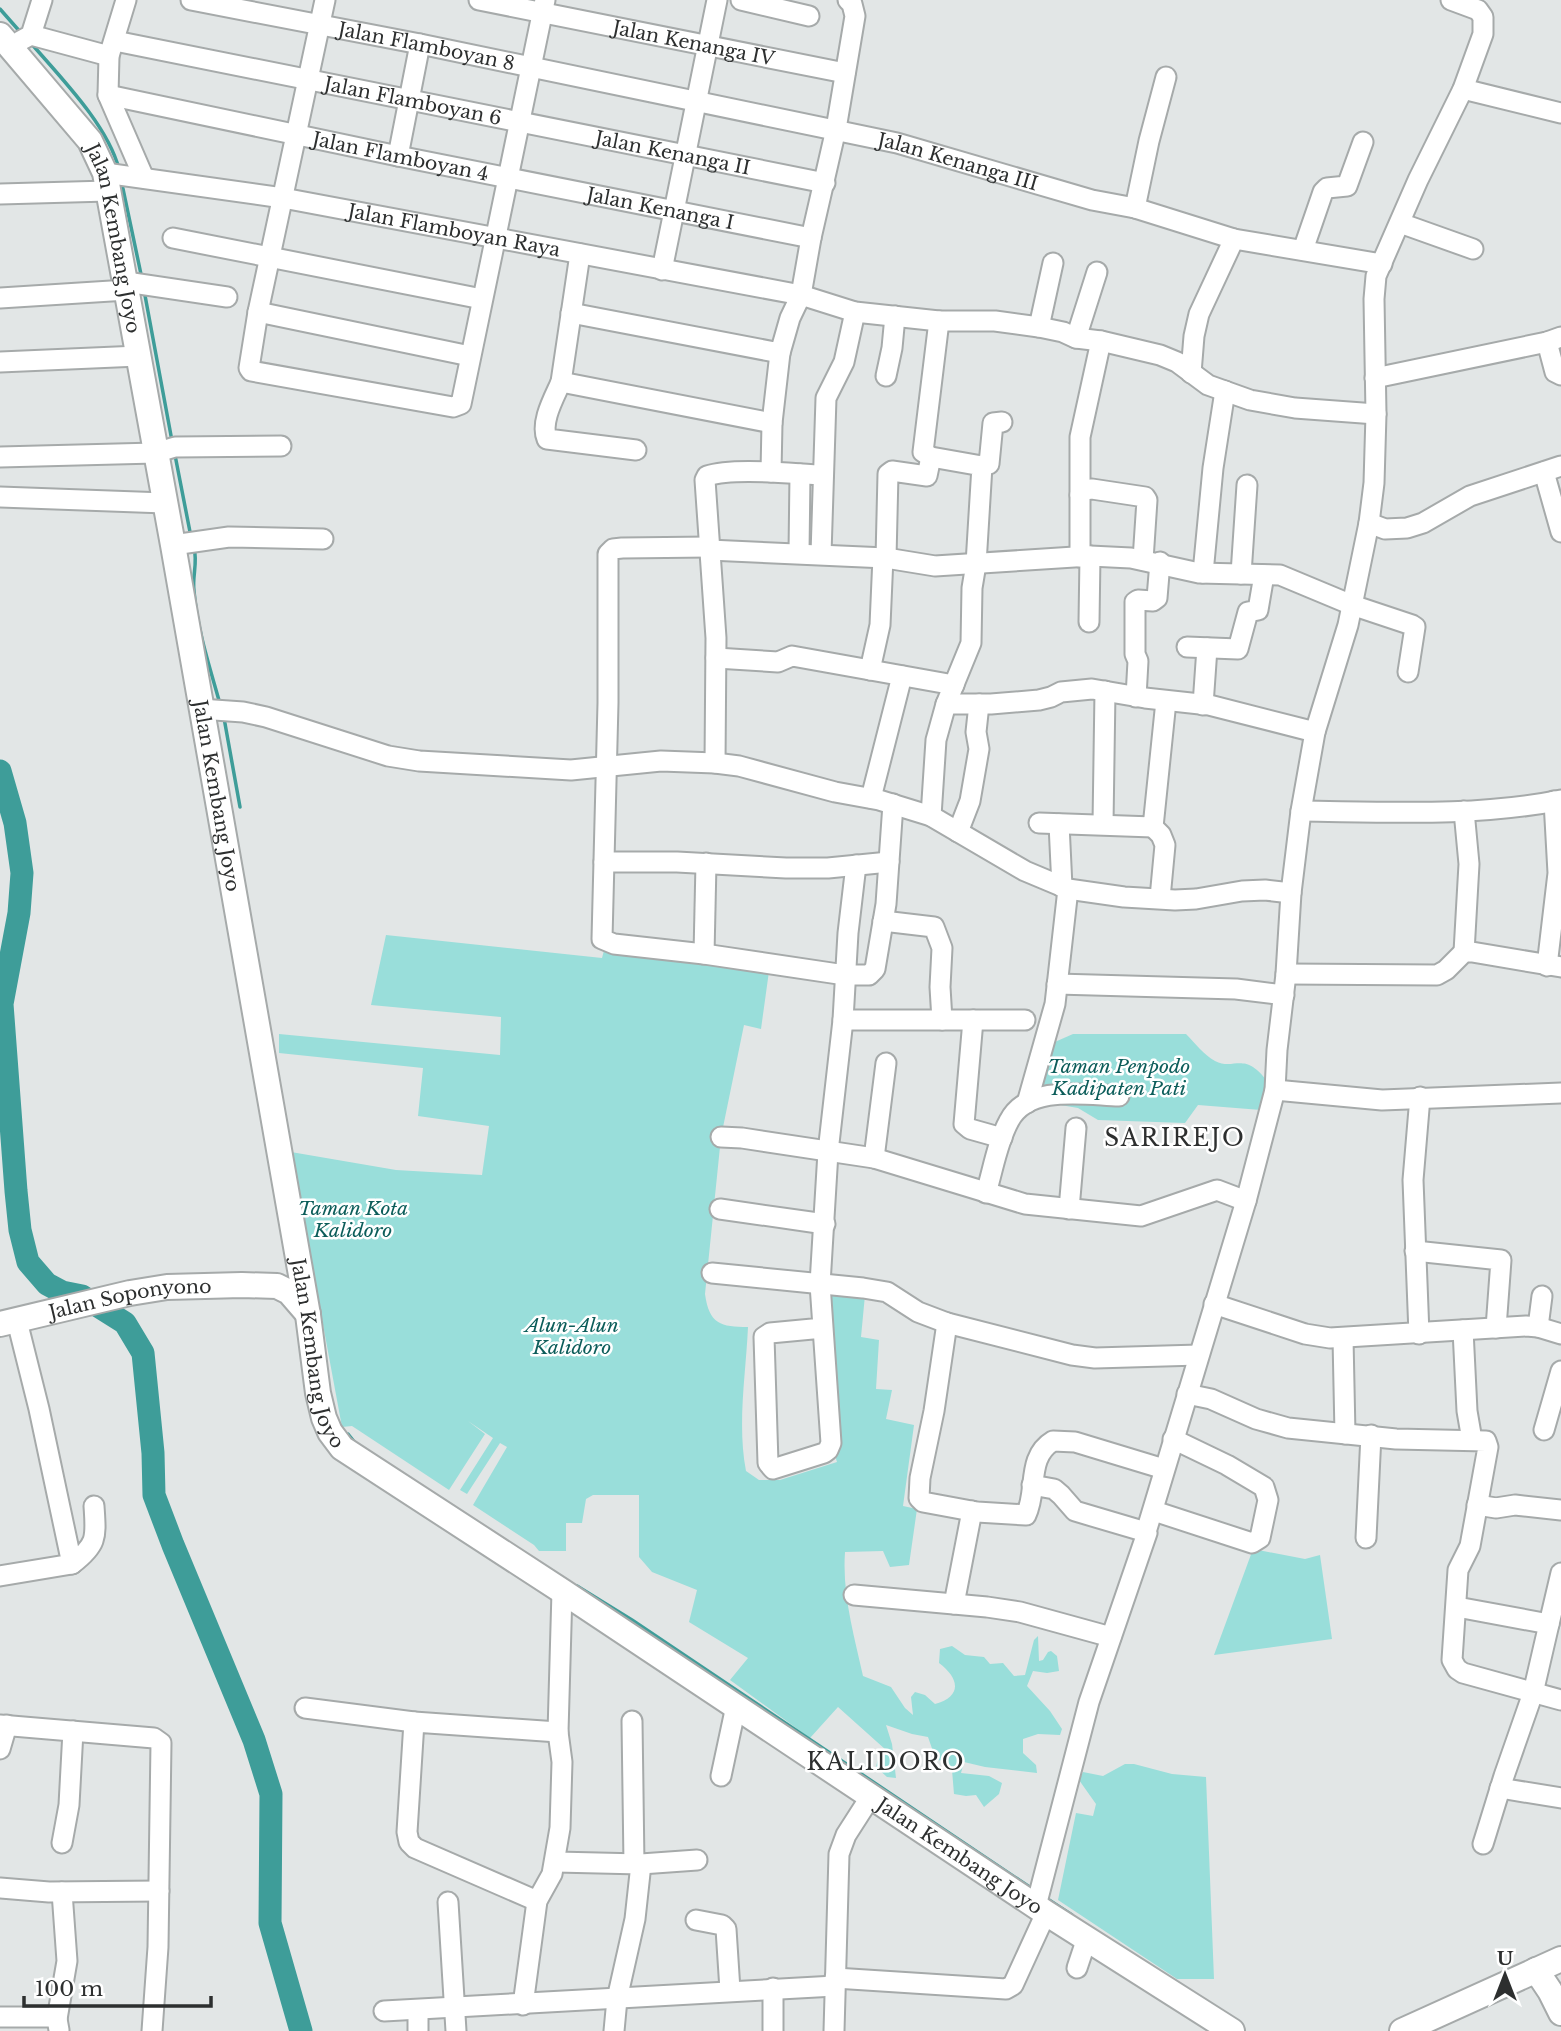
<svg xmlns="http://www.w3.org/2000/svg" width="1561" height="2031" font-family="'Libre Baskerville',serif">
	<style>
		.green { fill: #99deda }
		.lines { fill: none; stroke-linecap: round; stroke-linejoin: round }
		.stream { stroke: #3e9d99; stroke-width: 3.5 }
		.river { stroke: #3e9d99; stroke-width: 23 }
		.minor-casing { stroke: #a6aaaa; stroke-width: 23 }
		.major-casing { stroke: #a6aaaa; stroke-width: 28 }
		.minor { stroke: #fff; stroke-width: 19 }
		.major { stroke: #fff; stroke-width: 24 }
		.labels { text-anchor: middle; stroke-width: 5; stroke-linejoin: round; paint-order: stroke }
		.street-label { font-size: 19px; fill: #2d2f2f; stroke: #fff }
		.park-label { font-size: 19px; font-style: italic; fill: #0c5d5a; stroke: #fff }
		.quarter-label { font-size: 23px; letter-spacing: 2px; fill: #2d2f2f; stroke: #fff }
	</style>
	<rect width="100%" height="100%" fill="#e2e6e6"/>
	<!-- green -->
	<g class="green">
		<path d="M386,935L602,958L606,943L770,964L761,1029L744,1025L721,1137L705,1294C709,1324 721,1327 748,1327C746,1373 737,1425 746,1471L759,1480H780L837,1462L831,1443L820,1292L865,1295L861,1337L879,1340L876,1389L892,1390L886,1419L914,1425L903,1506L917,1509L909,1565L890,1567L883,1551L845,1552C842,1594 854,1635 863,1676L891,1687L905,1708L913,1715L911,1697L915,1692L925,1695L935,1704C963,1696 959,1678 939,1663L940,1649L952,1646L965,1655L984,1657L990,1664L1003,1663L1014,1676L1025,1675L1034,1640L1038,1636L1039,1661L1043,1660L1048,1652L1051,1651L1057,1656L1059,1671L1047,1673L1033,1671L1027,1686L1050,1711L1062,1729L1060,1735L1038,1734L1023,1739V1753L1036,1765L1037,1773L985,1767L964,1762L961,1773L989,1776L1002,1783L999,1794L984,1807L976,1795L966,1796L954,1794L952,1770L947,1761L936,1760L928,1737L912,1734L886,1725L892,1744L896,1778L887,1777L876,1767L878,1759L886,1750L838,1707L810,1738L730,1680L748,1658L689,1622L697,1590L652,1572L639,1557V1495H593L586,1499L582,1523H566V1551H539L534,1545L473,1505L507,1447L500,1443L467,1494L460,1490L493,1438L468,1421L485,1434L449,1490L352,1426L342,1427L291,1152L396,1170L482,1175L489,1126L418,1116L423,1068L279,1053V1034L500,1055L501,1017L371,1005Z"/>
		<path d="M1073,1034H1186C1195,1043 1204,1055 1215,1061C1234,1071 1244,1051 1266,1080L1261,1110L1198,1105L1185,1123L1098,1120L1078,1108L1043,1102L1034,1073L1048,1045Z"/>
		<path d="M1253,1549L1305,1559L1320,1555L1332,1639L1214,1655Z"/>
		<path d="M1125,1764H1134L1172,1774L1206,1777L1214,1979H1177L1058,1900L1076,1813L1093,1816L1096,1804L1079,1780L1083,1772L1103,1776Z"/>
	</g>
	<g class="lines">
		<!-- stream -->
		<g class="stream">
			<path d="M0,9L22,34"/>
			<path d="M30,42C60,77 107,124 119,169"/>
			<path d="M122,184L142,279"/>
			<path d="M144,290L172,441"/>
			<path d="M175,455L191,537"/>
			<path d="M194,548C198,563 192,576 194,591C197,629 210,668 220,704"/>
			<path d="M224,718L240,807"/>
			<path d="M348,1434L356,1444"/>
			<path d="M577,1586L632,1620L1034,1890"/>
			<path d="M1046,1898L1072,1915"/>
		</g>
		<!-- river -->
		<path class="river" d="M0,771L15,823L22,873L19,913L2,1004L16,1191L20,1230L28,1262L47,1284L62,1292L82,1296L125,1323L143,1353L153,1453L154,1495L173,1545L254,1740L271,1794L270,1923L301,2031"/>
		<!-- minor casing -->
		<g class="minor-casing">
			<g id="minor">
				<path d="M126,0L109,56L108,95L144,178"/>
				<path id="s1" d="M191,0L420,44L897,143L1092,200L1135,208L1234,239L1382,264"/>
				<path d="M325,0L258,312L249,368L251,371L453,407L461,404L545,0"/>
				<path id="s2" d="M479,0L845,73"/>
				<path d="M741,0L809,16"/>
				<path d="M31,35L109,56"/>
				<path d="M20,41L31,35L42,0"/>
				<path id="s3" d="M115,41L825,183"/>
				<path d="M1463,89L1561,113"/>
				<path id="s4" d="M108,95L398,156L811,238"/>
				<path d="M398,156L420,44"/>
				<path id="s5" d="M105,173L283,198L801,295L855,312L939,321H995L1039,327L1063,332L1076,338L1101,341L1160,355L1177,362L1208,385L1250,400L1295,408L1376,414"/>
				<path d="M0,194L108,191"/>
				<path d="M1135,208L1149,141L1166,77"/>
				<path d="M1400,223L1473,249"/>
				<path d="M173,238L482,299"/>
				<path d="M1303,250L1323,192L1327,188L1347,186L1363,142"/>
				<path d="M580,254L561,382L772,423"/>
				<path d="M662,270L717,0"/>
				<path d="M126,282L227,297"/>
				<path d="M0,298L127,290"/>
				<path d="M258,312L470,356"/>
				<path d="M571,313L780,353L790,318L801,295L811,238L836,129L855,16L852,4L848,0"/>
				<path d="M1039,327L1053,263"/>
				<path d="M1076,338L1097,272"/>
				<path d="M1547,342L1555,372L1561,375"/>
				<path d="M0,362L139,356"/>
				<path d="M1191,373L1194,336L1199,314L1234,239"/>
				<path d="M886,376L892,348L895,316"/>
				<path d="M1375,378L1547,342L1561,337"/>
				<path d="M561,382C554,398 540,422 547,439L636,450"/>
				<path d="M0,457L155,453L175,447L281,446"/>
				<path d="M982,465L989,464L993,423L1002,422"/>
				<path d="M771,472L772,423L780,353"/>
				<path d="M1544,472L1561,532"/>
				<path d="M1080,495L1084,490L1092,489L1145,497L1147,500L1143,560"/>
				<path d="M0,497L165,503"/>
				<path d="M1369,523L1385,529L1407,528L1423,523L1470,496L1561,466"/>
				<path d="M173,545L229,537L323,539"/>
				<path d="M709,547L622,548L613,549L608,554V703L602,939L614,944L704,954L845,975H869L875,969L886,904L893,804"/>
				<path d="M709,550L886,558L935,566L1090,556L1131,558L1199,573L1280,575L1352,605L1412,625L1415,627L1408,672"/>
				<path d="M799,553L800,474"/>
				<path d="M821,554L826,398L844,362L855,312"/>
				<path d="M1080,557V437L1101,341"/>
				<path d="M886,558L888,474L892,471L927,476L931,457"/>
				<path d="M1203,573L1213,468L1225,391"/>
				<path d="M1241,574L1247,485"/>
				<path d="M1089,622L1090,556"/>
				<path d="M1187,647L1238,649L1248,612L1258,610L1264,575"/>
				<path d="M716,658L778,662L792,656L954,685"/>
				<path d="M870,670L880,625L883,557"/>
				<path d="M1136,697L1138,661L1135,654V602L1138,600L1153,601L1157,598L1160,562"/>
				<path d="M946,704H991L1039,700L1051,697L1061,692L1092,689L1145,698L1209,705L1315,732"/>
				<path d="M1203,705L1207,648"/>
				<path d="M200,709L243,712L266,717L388,756L419,761L571,770L661,761L715,763L739,766L835,792L879,800L931,816L1025,871L1068,889L1124,897L1175,900L1196,899L1242,891L1265,890L1291,893"/>
				<path d="M715,763L716,638L705,480L707,476C734,467 793,474 823,475"/>
				<path d="M871,798L902,676"/>
				<path d="M1301,811C1388,812 1476,817 1561,800"/>
				<path d="M1464,811L1469,864L1464,952"/>
				<path d="M931,816L936,740L946,704L971,643L972,588L976,564L982,466L931,457L923,452L939,321"/>
				<path d="M1039,823L1153,827L1166,701"/>
				<path d="M1059,824L1062,887"/>
				<path d="M1103,824L1105,691"/>
				<path d="M1153,827L1161,835L1165,845L1160,898"/>
				<path d="M958,832L970,801L979,749L976,732L979,704"/>
				<path d="M604,862H677L786,868H828L889,862"/>
				<path d="M883,921L934,927L942,948L940,987L942,1020"/>
				<path d="M704,954L706,863"/>
				<path d="M1547,966L1558,873L1554,801"/>
				<path d="M1286,974L1437,975L1446,970L1464,952H1472L1561,967"/>
				<path d="M1057,984L1236,989L1284,995"/>
				<path d="M843,1020H1025"/>
				<path d="M973,1020L964,1124L970,1129L1002,1138"/>
				<path d="M1275,1090L1382,1100L1561,1093"/>
				<path d="M1027,1103L1055,1004L1068,889"/>
				<path d="M721,1137L742,1138L874,1158L1025,1204L1141,1216L1217,1190L1246,1201"/>
				<path d="M874,1158L886,1063"/>
				<path d="M986,1193C993,1170 997,1143 1009,1121C1028,1084 1085,1095 1119,1096"/>
				<path d="M720,1209L825,1224"/>
				<path d="M1069,1209L1076,1128"/>
				<path d="M1415,1251L1501,1260L1496,1328"/>
				<path d="M712,1273L863,1288L887,1292L918,1312L947,1323L1072,1355L1095,1358L1199,1355"/>
				<path d="M1214,1304L1305,1334L1330,1338L1526,1326L1538,1327L1561,1334"/>
				<path d="M947,1323L934,1411L920,1478L919,1498L923,1502L977,1512L1026,1515C1038,1491 1026,1457 1053,1441L1075,1442L1164,1469"/>
				<path d="M1538,1327L1542,1296"/>
				<path d="M823,1328L770,1333L764,1337L768,1463L773,1469L824,1453L828,1450L831,1443L820,1284L828,1152L843,1020L848,933L856,865"/>
				<path d="M1463,1330L1467,1411L1472,1440"/>
				<path d="M1419,1334L1413,1180L1420,1097"/>
				<path d="M1343,1338L1345,1434"/>
				<path d="M1187,1394L1211,1399L1256,1419L1288,1428L1396,1439L1486,1441L1488,1447L1470,1546L1458,1570L1452,1660L1457,1669L1463,1673L1561,1700"/>
				<path d="M1544,1430L1561,1371"/>
				<path d="M1032,1485L1054,1489L1061,1495L1075,1511L1146,1532"/>
				<path d="M1477,1505L1496,1508L1515,1505L1561,1510"/>
				<path d="M1154,1511L1252,1543L1260,1538L1268,1500L1264,1487L1227,1465L1173,1439"/>
				<path d="M1366,1538L1371,1435"/>
				<path d="M72,1564C98,1544 96,1537 94,1506"/>
				<path d="M0,1576L72,1564L39,1409L17,1321"/>
				<path d="M854,1595L987,1607L1020,1612L1111,1637"/>
				<path d="M954,1604L972,1511"/>
				<path d="M1457,1607L1549,1624L1533,1693L1504,1776L1483,1844"/>
				<path d="M1549,1624L1561,1573"/>
				<path d="M305,1708L414,1722"/>
				<path d="M632,1721L634,1864"/>
				<path d="M0,1725L154,1738L161,1743L158,1947L152,2031"/>
				<path d="M0,1749L7,1725"/>
				<path d="M721,1776L736,1706"/>
				<path d="M1500,1788L1561,1798"/>
				<path d="M62,1843L69,1805L73,1731"/>
				<path d="M556,1862L641,1864L697,1860"/>
				<path d="M0,1888L49,1892L159,1891"/>
				<path d="M537,1901L415,1848L409,1842L407,1832L414,1722L558,1732"/>
				<path d="M448,1902L456,2031"/>
				<path d="M1036,1906L1089,1702L1147,1533L1146,1532L1246,1201L1275,1090L1277,1050L1286,974L1291,893L1301,811L1315,732L1348,625L1369,523L1374,483L1376,414L1374,299L1376,276L1418,180L1463,89L1483,34V17L1478,10L1451,0"/>
				<path d="M696,1920L722,1925L726,1929L730,1990"/>
				<path d="M1077,1968L1087,1938"/>
				<path d="M835,1978L1006,1989L1013,1985L1046,1913"/>
				<path d="M773,1988V2031"/>
				<path d="M523,2005L537,1901L552,1874L560,1828L562,1762L558,1732L562,1591"/>
				<path d="M384,2011L835,1986"/>
				<path d="M0,2017H53L57,2019L59,2030"/>
				<path d="M57,2019L67,1961L62,1892"/>
				<path d="M418,2031V2010"/>
				<path d="M614,2031L617,1999L635,1919L641,1864"/>
				<path d="M834,2031L839,1854L846,1835L871,1796"/>
			</g>
		</g>
		<!-- major casing -->
		<g class="major-casing">
			<g id="major">
				<path id="s6" d="M0,35L90,141L105,173L173,545L308,1315L318,1393L324,1418L330,1432L342,1448L562,1591L1046,1913L1232,2031"/>
				<path id="s7" d="M0,1324L130,1293L167,1287L242,1285L277,1286L289,1292L308,1314"/>
				<path d="M1536,1970L1550,1991L1561,2013"/>
				<path d="M1402,2031L1561,1959"/>
			</g>
		</g>
		<!-- minor -->
		<use href="#minor" class="minor"/>
		<!-- major -->
		<use href="#major" class="major"/>
	</g>
	<g class="labels">
		<!-- street labels -->
		<g class="street-label">
			<text dy="7" stroke="none"><textPath href="#s2" startOffset="219">Jalan Kenanga IV</textPath></text>
			<text dy="7" stroke="none"><textPath href="#s1" startOffset="240">Jalan Flamboyan 8</textPath></text>
			<text dy="7" stroke="none"><textPath href="#s3" startOffset="304">Jalan Flamboyan 6</textPath></text>
			<text dy="7" stroke="none"><textPath href="#s3" startOffset="569">Jalan Kenanga II</textPath></text>
			<text dy="7" stroke="none"><textPath href="#s4" startOffset="299">Jalan Flamboyan 4</textPath></text>
			<text dy="7" stroke="none"><textPath href="#s1" startOffset="784">Jalan Kenanga III</textPath></text>
			<text dy="7" stroke="none"><textPath href="#s4" startOffset="564">Jalan Kenanga I</textPath></text>
			<text dy="7" stroke="none"><textPath href="#s5" startOffset="354">Jalan Flamboyan Raya</textPath></text>
			<text dy="7" stroke="none"><textPath href="#s6" startOffset="240">Jalan Kembang Joyo</textPath></text>
			<text dy="7" stroke="none"><textPath href="#s6" startOffset="807">Jalan Kembang Joyo</textPath></text>
			<text dy="7" stroke="none"><textPath href="#s7" startOffset="133">Jalan Soponyono</textPath></text>
			<text dy="7" stroke="none"><textPath href="#s6" startOffset="1374">Jalan Kembang Joyo</textPath></text>
			<text dy="7" stroke="none"><textPath href="#s6" startOffset="2214">Jalan Kembang Joyo</textPath></text>
		</g>
		<!-- park labels -->
		<g class="park-label">
			<text x="1119" y="1073">Taman Penpodo<tspan x="1119" dy="22">Kadipaten Pati</tspan></text>
			<text x="353" y="1215">Taman Kota<tspan x="353" dy="22">Kalidoro</tspan></text>
			<text x="572" y="1332">Alun-Alun<tspan x="572" dy="22">Kalidoro</tspan></text>
		</g>
		<!-- quarter labels -->
		<g class="quarter-label">
			<text x="1175" y="1146">SARIREJO</text>
			<text x="886" y="1770">KALIDORO</text>
		</g>
	</g>
	<!-- north arrow -->
	<g transform="translate(1505 1975)" stroke="#ffffff" stroke-width="5" paint-order="stroke">
	<path d="M0-5L12 26L0 18L-12 26Z" fill="#2d2f2f"/>
	<text y="-10" font-size="19" font-weight="bold" text-anchor="middle" fill="#2d2f2f">U</text>
	</g>
	<!-- scale -->
	<path d="M24 1996v10h187v-10" fill="none" stroke="#2d2f2f" stroke-width="3.5"/>
	<text x="35" y="1996" font-size="21" fill="#2d2f2f" stroke="#ffffff" stroke-width="5" paint-order="stroke">100 m</text>
</svg>
